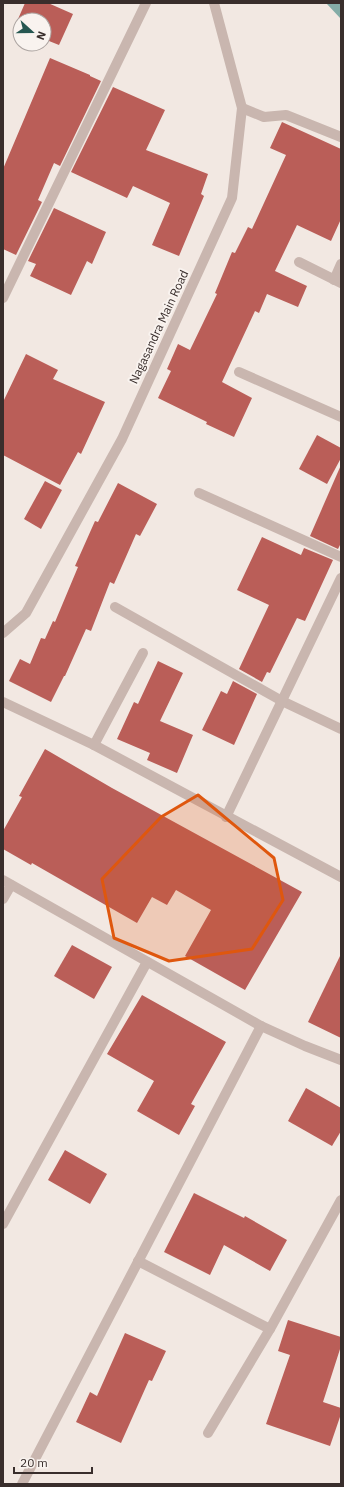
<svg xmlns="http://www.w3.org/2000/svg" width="344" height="1487" font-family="'IBM Plex Sans',sans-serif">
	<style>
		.water { fill: #84aca7 }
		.building { fill: #ba5e58 }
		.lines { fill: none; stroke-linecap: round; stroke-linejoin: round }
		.minor { stroke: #c9b6af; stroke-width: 10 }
		.tertiary { stroke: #c9b6af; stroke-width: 10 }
		.marked { fill: #df570e; fill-opacity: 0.2; stroke: #df570e; stroke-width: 3; stroke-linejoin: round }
		.labels { text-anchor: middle; stroke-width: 4; stroke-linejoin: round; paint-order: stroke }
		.street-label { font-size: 12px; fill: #392e2c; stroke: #f9f3ef }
	</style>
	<rect width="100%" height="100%" fill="#f2e8e2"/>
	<!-- water -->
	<path class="water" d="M326,3H341V19Z"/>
	<!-- building -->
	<g class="building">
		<path d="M25,3H48L73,14L59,45L44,39V20H20V28L15,26Z"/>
		<path d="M50,58L90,75V76L101,81L60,166L54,163L38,200L42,202L16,255L3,249V169Z"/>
		<path d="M113,87L165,110L146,150L208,174L201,194L204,196L179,256L152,245L170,203L133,186L127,198L71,172Z"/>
		<path d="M282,122L341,149V219L331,241L297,225L275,271L307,286L298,307L267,294L259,313L255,311L222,382L252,398L234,437L206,424L207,422L158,398L171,371L167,369L178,344L190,350L217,294L215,293L232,252L235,253L248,227L252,229L286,155L270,148Z"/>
		<path d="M54,208L106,232L92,264L87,261L71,295L30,276L36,264L28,261Z"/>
		<path d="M26,354L58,370L53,379L105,402L81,454L78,452L60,485L3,455V402Z"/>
		<path d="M317,435L341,448V458L327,484L299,469Z"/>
		<path d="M341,465V543L338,549L310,536Z"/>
		<path d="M45,481L62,490L41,529L24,519Z"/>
		<path d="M118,483L157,504L140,536L136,534L114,584L110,582L91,631L86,629L65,676H64L51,702L9,681L20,659L30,664L41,638L45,639L53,621L55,622L78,567L75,566L95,521L98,522Z"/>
		<path d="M262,537L301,555L304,548L333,560L305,621L297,618L270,673L267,672L262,682L239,669L269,605L237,590Z"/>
		<path d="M158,661L183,673L160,721L193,735L177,773L147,760L150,753L117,739L134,702L138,704Z"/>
		<path d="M233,681L257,694L234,745L202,730L221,691L227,694Z"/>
		<path d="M45,749L112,788L302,892L245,990L185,956L211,910L176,890L167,905L152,897L137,923L32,863L31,865L3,849V831L22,797L19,796Z"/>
		<path d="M72,945L112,967L94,999L54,976Z"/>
		<path d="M341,954V1038L308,1022Z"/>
		<path d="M142,995L226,1042L191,1104L195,1106L179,1135L137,1111L154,1081L107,1054Z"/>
		<path d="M306,1088L341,1108V1131L332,1146L288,1121Z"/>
		<path d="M65,1150L107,1174L90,1204L48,1180Z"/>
		<path d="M194,1193L244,1218L245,1216L287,1240L270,1271L224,1245L210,1275L164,1252Z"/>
		<path d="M288,1320L341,1337V1346L323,1402L341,1408V1414L330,1446L266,1424L290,1355L278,1351Z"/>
		<path d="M125,1333L166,1351L152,1381L149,1380L121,1443L76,1422L90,1392L97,1396Z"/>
	</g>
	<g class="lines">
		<!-- minor -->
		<g class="minor">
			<path d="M242,108L264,117L286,115L341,137"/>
			<path d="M299,262L341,283"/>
			<path d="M334,280L341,264"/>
			<path d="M3,298L146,3"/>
			<path d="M239,372L341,417"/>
			<path d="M199,493L341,557"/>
			<path d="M115,607L282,701L341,729"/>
			<path d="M3,702L94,745L341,877"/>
			<path d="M94,745L143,653"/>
			<path d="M226,817L341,578"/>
			<path d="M3,880L261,1026L305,1046L341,1060"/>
			<path d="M3,899L11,885"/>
			<path d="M3,1224L147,962"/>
			<path d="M138,1261L270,1329"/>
			<path d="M208,1433L270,1329L341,1200"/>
			<path d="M22,1484L261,1026"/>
		</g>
		<!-- tertiary -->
		<path class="tertiary" d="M3,633L26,613L122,439L232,198L242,108L214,3"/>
	</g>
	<!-- marked area -->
	<path class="marked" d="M198,795L274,858L283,900L252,949L169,961L114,938L102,879L161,817Z"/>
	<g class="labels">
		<!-- street labels -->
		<g class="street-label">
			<text transform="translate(159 327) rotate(-65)" y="4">Nagasandra Main Road</text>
		</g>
	</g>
	<!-- border -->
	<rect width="344" height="1487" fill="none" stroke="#392e2c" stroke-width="8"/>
	<!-- north arrow -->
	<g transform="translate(32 32) rotate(111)"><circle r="19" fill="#f9f3ef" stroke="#aca4a1"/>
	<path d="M0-3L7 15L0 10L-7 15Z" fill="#265751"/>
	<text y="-6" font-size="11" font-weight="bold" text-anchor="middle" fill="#392e2c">N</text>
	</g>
	<!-- scale -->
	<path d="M14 1467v6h78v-6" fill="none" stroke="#392e2c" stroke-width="2"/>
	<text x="20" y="1467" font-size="12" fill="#392e2c" stroke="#f9f3ef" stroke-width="3" paint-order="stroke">20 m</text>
</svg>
